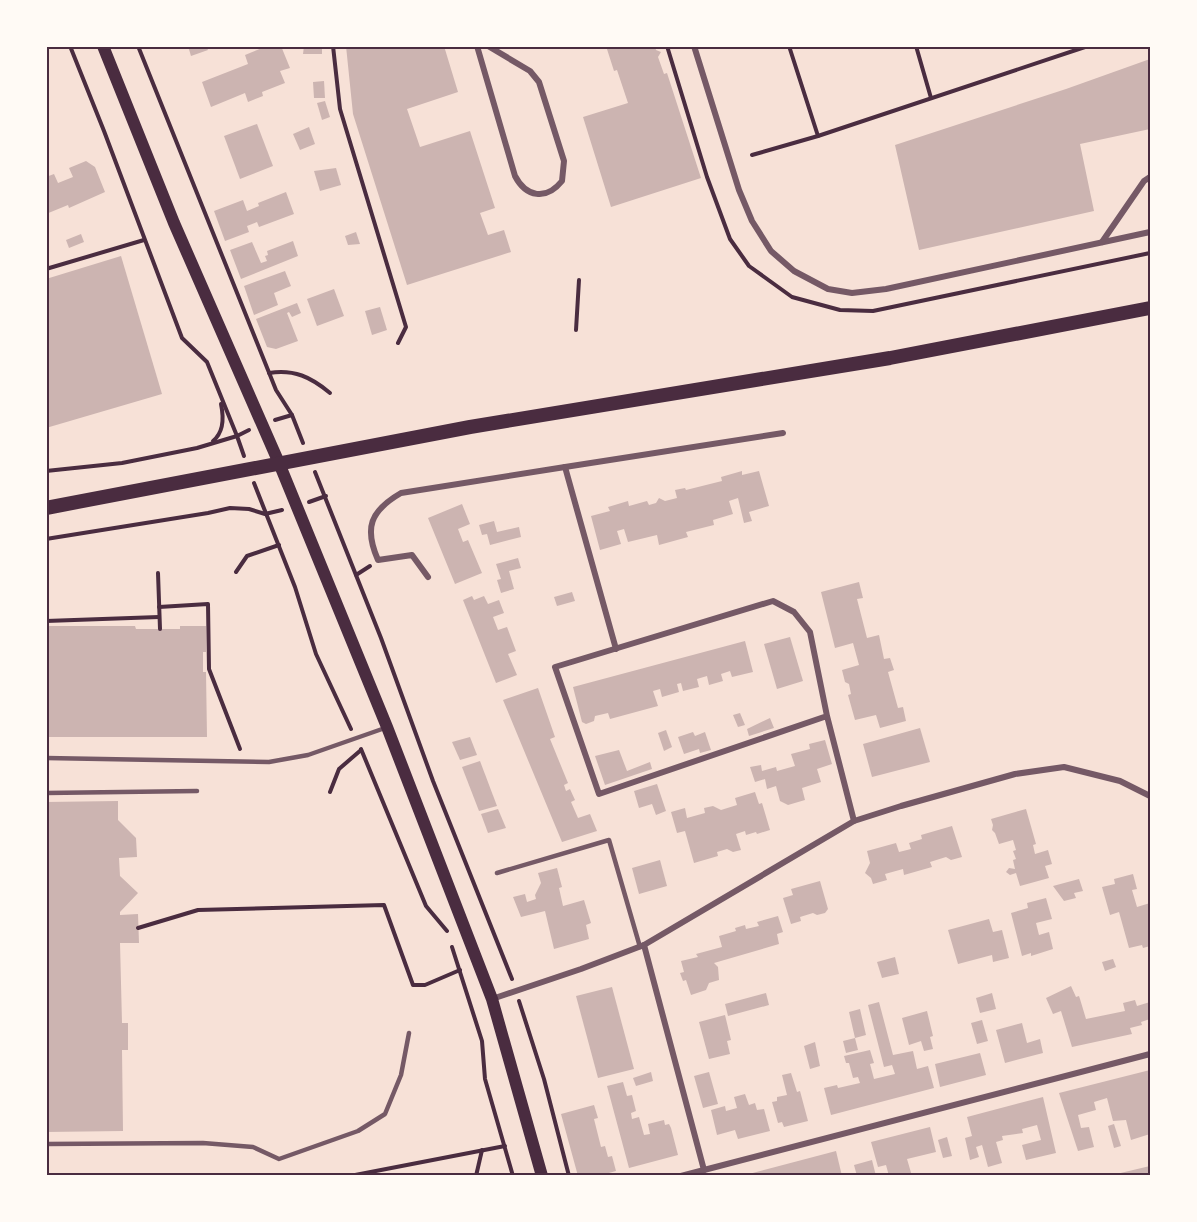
<svg xmlns="http://www.w3.org/2000/svg" width="1197" height="1222" font-family="'Source Serif 4',serif">
	<style>
		.building { fill: #ccb4b1 }
		.lines { fill: none; stroke-linecap: round; stroke-linejoin: round }
		.path { stroke: #4a2c40; stroke-width: 4 }
		.service { stroke: #755966; stroke-width: 4.5 }
		.minor { stroke: #755966; stroke-width: 6 }
		.secondary { stroke: #4a2c40; stroke-width: 12 }
		.primary { stroke: #4a2c40; stroke-width: 14 }
		.neatline { fill: none; stroke: #4a2c40; stroke-width: 2 }
	</style>
	<rect width="100%" height="100%" fill="#f7e1d7"/>
	<!-- building -->
	<g class="building">
		<path d="M188,46H206L208,50L191,56Z"/>
		<path d="M267,46H281L290,68L280,71L285,83L262,92L263,96L248,102L245,93L211,107L202,82L248,64L245,55Z"/>
		<path d="M304,46H322V54H303Z"/>
		<path d="M346,46H444L458,92L407,109L420,147L470,131L495,208L480,213L488,235L504,230L511,252L407,285L353,114Z"/>
		<path d="M606,46H655L656,50L661,52L658,57L664,74L667,73L701,178L611,207L583,117L628,103L617,70L614,71Z"/>
		<path d="M1150,59V129L1080,144L1094,211L919,250L895,145L1066,89Z"/>
		<path d="M324,81L325,98H314L313,82Z"/>
		<path d="M325,101L330,117L322,120L317,103Z"/>
		<path d="M257,124L273,166L240,179L224,136Z"/>
		<path d="M309,127L315,144L300,150L293,134Z"/>
		<path d="M86,161L95,167L105,192L69,208L68,205L46,214V177L54,174L58,183L73,177L69,168Z"/>
		<path d="M336,168L341,185L320,191L314,171Z"/>
		<path d="M286,192L294,214L259,227L257,222L247,226L249,232L225,241L214,211L243,200L247,211L259,206L258,203Z"/>
		<path d="M356,232L360,244L348,245L345,236Z"/>
		<path d="M81,234L84,242L69,248L66,240Z"/>
		<path d="M293,241L298,256L241,279L230,250L252,242L261,263L267,261L265,256L268,255L267,251Z"/>
		<path d="M121,256L162,394L46,428V279Z"/>
		<path d="M285,271L291,286L274,293L278,305L254,315L244,286Z"/>
		<path d="M334,289L344,316L317,326L307,299Z"/>
		<path d="M297,303L301,313L292,317L289,312L287,313L298,341L276,349L267,347L256,319Z"/>
		<path d="M380,307L387,330L372,335L365,311Z"/>
		<path d="M742,471V475L759,471L769,506L749,512L752,521L744,523L738,498L729,501L733,514L713,520L714,525L686,532L688,537L659,545L657,535L628,542L624,529L617,531L621,544L600,550L591,516L610,511L608,507L628,501L629,506L647,501L649,505L656,503L659,498L665,501L677,498L675,490L685,488L686,490L722,481L721,477Z"/>
		<path d="M462,504L470,524L458,529L463,542L468,540L482,573L455,584L428,518Z"/>
		<path d="M494,521L497,532L519,527L521,537L490,545L487,534L482,535L479,525Z"/>
		<path d="M518,558L521,568L509,571L514,589L501,593L497,580L501,579L496,564Z"/>
		<path d="M859,582L863,598L857,599L867,638L879,635L884,659L890,658L894,670L888,672L898,708L903,707L906,721L880,728L876,715L855,720L848,695L851,694L849,684L845,682L842,670L859,665L853,643L835,648L821,592Z"/>
		<path d="M572,592L575,601L557,606L554,597Z"/>
		<path d="M472,596L474,600L484,596L488,604L499,600L504,613L493,617L498,630L507,627L516,651L508,654L517,675L496,683L463,600Z"/>
		<path d="M46,626H135L136,629H180V626H206V652H203V672H206L207,737H46Z"/>
		<path d="M790,637L803,681L777,689L764,644Z"/>
		<path d="M745,641L753,672L732,677L730,671L721,674L723,681L709,685L707,676L697,679L699,687L683,691L681,683L677,684L679,692L662,697L660,689L653,691L658,706L610,719L608,713L595,716L594,721L586,724L582,722L573,687Z"/>
		<path d="M538,688L555,737L550,739L568,783L564,785L566,791L570,789L575,800L571,802L578,818L590,814L597,831L562,842L503,700Z"/>
		<path d="M740,713L745,725L738,727L733,715Z"/>
		<path d="M770,718L774,728L749,736L747,729Z"/>
		<path d="M920,728L930,762L872,777L863,744Z"/>
		<path d="M666,730L672,747L664,751L658,733Z"/>
		<path d="M693,732L695,736L705,732L711,750L700,753L699,749L684,754L678,737Z"/>
		<path d="M470,737L477,755L460,760L452,742Z"/>
		<path d="M825,740L832,764L817,769L821,782L802,788L805,800L788,805L780,801L776,786L767,789L765,779L755,782L750,767L761,765L762,771L776,767L777,771L795,766L791,754L810,749L809,744Z"/>
		<path d="M619,750L627,771L650,762L652,769L605,785L595,756Z"/>
		<path d="M480,761L497,806L479,811L462,767Z"/>
		<path d="M657,784L666,811L656,815L652,804L639,808L634,791Z"/>
		<path d="M755,792L759,804L762,803L770,830L757,834L756,832L746,835L745,831L736,834L741,850L733,852L727,849L717,852L718,856L694,863L685,831L677,833L671,812L685,808L687,818L705,813L704,808L713,806L721,810L737,805L735,798Z"/>
		<path d="M118,801V820L136,838L137,857L119,858L120,876L138,893L120,912V915L138,914L139,943H120L122,1023H128V1050H122L123,1131L46,1132V802Z"/>
		<path d="M498,809L506,828L488,833L481,814Z"/>
		<path d="M1026,809L1036,844L1033,845L1035,854L1048,850L1052,864L1045,866L1049,878L1020,886L1016,873L1010,875L1006,872L1009,868L1015,869L1013,860L1016,859L1013,851L1016,850L1013,840L999,844L995,833L992,830L993,825L991,819Z"/>
		<path d="M952,826L962,857L951,860L946,857L930,862L932,867L904,875L903,869L885,874L887,880L873,884L871,878L865,873L870,863L867,851L896,843L899,852L911,849L909,843L922,839L921,835Z"/>
		<path d="M660,860L667,886L639,894L632,868Z"/>
		<path d="M557,868L562,887L559,888L563,906L584,900L591,923L586,925L589,939L554,949L545,911L521,917L513,897L525,894L527,902L536,899L535,895L541,883L538,873Z"/>
		<path d="M1133,874L1137,889L1132,890L1137,907L1150,903V946L1143,948L1142,945L1129,948L1119,912L1110,915L1102,887L1115,884L1114,879Z"/>
		<path d="M1079,879L1083,891L1074,893L1076,898L1064,901L1053,886Z"/>
		<path d="M820,881L828,909L825,913L817,915L813,913L800,917L801,921L791,924L783,898L793,895L791,889Z"/>
		<path d="M1046,898L1052,919L1036,923L1039,935L1049,932L1053,949L1031,956V953L1022,956L1011,913L1028,908L1027,903Z"/>
		<path d="M778,916L783,932L777,934L779,944L714,963L718,967L719,980L709,983L706,990L691,995L686,980L683,981L680,973L684,972L681,961L698,957L696,954L722,947L719,936L736,931L735,928L745,925L746,929L759,926L757,922Z"/>
		<path d="M989,919L993,932L1002,930L1009,958L993,962L992,955L958,964L948,930Z"/>
		<path d="M895,957L899,974L882,978L877,962Z"/>
		<path d="M1113,959L1116,967L1105,971L1102,962Z"/>
		<path d="M1071,986L1076,997L1079,996L1080,999L1086,1019L1125,1011L1123,1003L1135,1000L1137,1006L1150,1002V1019L1141,1022L1142,1025L1130,1028L1132,1034L1072,1047L1061,1011L1053,1014L1046,998Z"/>
		<path d="M612,987L634,1069L598,1078L576,996Z"/>
		<path d="M766,993L769,1005L728,1016L725,1004Z"/>
		<path d="M992,993L996,1009L980,1013L976,998Z"/>
		<path d="M879,1002L893,1055L913,1051L917,1069L928,1066L934,1088L831,1115L824,1088L837,1085L838,1088L860,1083L858,1077L853,1078L849,1063H846L844,1056L870,1050L874,1063L870,1064L874,1079L895,1074L892,1065L884,1067L868,1005Z"/>
		<path d="M860,1009L866,1035L855,1038L849,1012Z"/>
		<path d="M927,1011L933,1036L930,1037L933,1049L924,1051L921,1041L909,1045L902,1018Z"/>
		<path d="M725,1015L731,1040L727,1041L730,1054L709,1059L699,1022Z"/>
		<path d="M982,1020L988,1041L977,1044L971,1023Z"/>
		<path d="M1022,1023L1027,1043L1040,1039L1043,1053L1005,1063L996,1030Z"/>
		<path d="M855,1038L858,1050L846,1053L843,1041Z"/>
		<path d="M815,1042L820,1066L810,1069L804,1046Z"/>
		<path d="M980,1053L986,1075L940,1087L935,1064Z"/>
		<path d="M1150,1070V1134L1131,1140L1126,1120L1113,1121L1107,1098L1094,1102L1096,1110L1078,1115L1081,1128L1089,1127L1094,1147L1078,1151L1059,1093Z"/>
		<path d="M651,1072L653,1081L636,1086L633,1078Z"/>
		<path d="M709,1072L718,1104L703,1108L694,1076Z"/>
		<path d="M791,1073L797,1092L800,1091L808,1121L784,1127L782,1122L778,1123L772,1102L777,1101V1097L787,1095L782,1075Z"/>
		<path d="M623,1082L627,1096L632,1095L636,1111L631,1113L632,1119L639,1117L644,1135L650,1134L648,1124L664,1120L665,1125L669,1124L671,1128L678,1155L629,1168L607,1086Z"/>
		<path d="M745,1094L749,1105L755,1103L757,1110L764,1109L770,1131L738,1139L735,1130L717,1135L711,1110L725,1106L726,1111L737,1108L734,1097Z"/>
		<path d="M1043,1097L1056,1153L1026,1160L1022,1145L1041,1140L1037,1125L1022,1129L1023,1133L1002,1136L1003,1140L996,1142L1002,1163L988,1167L982,1145L976,1147L979,1157L970,1160L965,1138L972,1136L967,1117Z"/>
		<path d="M594,1105L598,1118L594,1119L601,1147L605,1146L608,1157L612,1156L616,1171L598,1176H578L561,1114Z"/>
		<path d="M1114,1124L1121,1146L1114,1148L1108,1126Z"/>
		<path d="M930,1127L936,1152L907,1159L912,1176H889L886,1165L878,1167L871,1142Z"/>
		<path d="M947,1137L952,1156L943,1158L938,1140Z"/>
		<path d="M836,1151L842,1176H745V1175Z"/>
		<path d="M872,1160L876,1176H857L854,1165Z"/>
		<path d="M1150,1166V1176H1112V1175Z"/>
	</g>
	<g class="lines">
		<!-- path -->
		<g class="path">
			<path d="M138,46L276,390L292,415L303,443"/>
			<path d="M333,46L340,109L406,327L398,343"/>
			<path d="M667,46L707,177L730,239L749,266L792,297L840,310L873,311L1150,253"/>
			<path d="M789,46L818,136"/>
			<path d="M916,46L931,98"/>
			<path d="M752,155L818,136L1088,46"/>
			<path d="M46,269L144,240"/>
			<path d="M576,330L579,280"/>
			<path d="M269,373C294,369 311,377 330,393"/>
			<path d="M275,420L292,415"/>
			<path d="M213,441C224,432 224,418 221,404"/>
			<path d="M244,456L237,436L249,430"/>
			<path d="M46,471L122,463L197,448L237,436L207,362L182,338L104,131L70,46"/>
			<path d="M315,472L381,638L433,781L512,979"/>
			<path d="M254,483L295,587L316,654L351,729"/>
			<path d="M309,502L326,496"/>
			<path d="M46,539L208,513L230,508L249,509L265,514L282,510"/>
			<path d="M236,572L247,556L279,545"/>
			<path d="M158,573L160,629"/>
			<path d="M356,575L370,566"/>
			<path d="M159,607L208,604L209,669L240,749"/>
			<path d="M46,621L159,617"/>
			<path d="M361,749L426,906L447,931"/>
			<path d="M330,792L339,769L361,750"/>
			<path d="M138,928L198,910L384,905L413,985H425L460,970"/>
			<path d="M452,947L482,1041L485,1079L513,1176"/>
			<path d="M519,1001L544,1079L569,1176"/>
			<path d="M350,1176L505,1146"/>
			<path d="M476,1176L482,1150"/>
		</g>
		<!-- service -->
		<g class="service">
			<path d="M46,758L269,762L308,755L385,728"/>
			<path d="M46,793L197,791"/>
			<path d="M497,873L609,840L640,947"/>
			<path d="M46,1144L203,1143L253,1147L279,1159L358,1131L385,1114L401,1075L409,1033"/>
		</g>
		<!-- minor -->
		<g class="minor">
			<path d="M477,46L515,176C526,197 546,201 562,181L564,161L539,82L530,71L488,46"/>
			<path d="M694,46L739,190L752,221L771,251L794,271L828,289L852,293L886,289L1150,232"/>
			<path d="M1102,242L1144,181L1150,177"/>
			<path d="M565,467L783,433"/>
			<path d="M428,577L412,555L378,560C364,528 370,511 401,493L565,467L616,649"/>
			<path d="M827,716L599,794L555,667L773,601L794,612L810,632L827,716L854,821"/>
			<path d="M644,945L704,1170L1150,1054"/>
			<path d="M492,999L581,969L644,945L854,821L901,806L1015,774L1064,767L1120,781L1150,796"/>
			<path d="M681,1176L704,1170"/>
		</g>
		<!-- secondary -->
		<path class="secondary" d="M103,46L174,223L279,463L387,727L492,999L542,1176"/>
		<!-- primary -->
		<path class="primary" d="M46,508L470,427L890,358L1150,308"/>
	</g>
	<!-- border -->
	<rect width="1197" height="1222" fill="none" stroke="#fffaf5" stroke-width="96"/>
	<rect x="48" y="48" width="1101" height="1126" class="neatline"/>
</svg>
